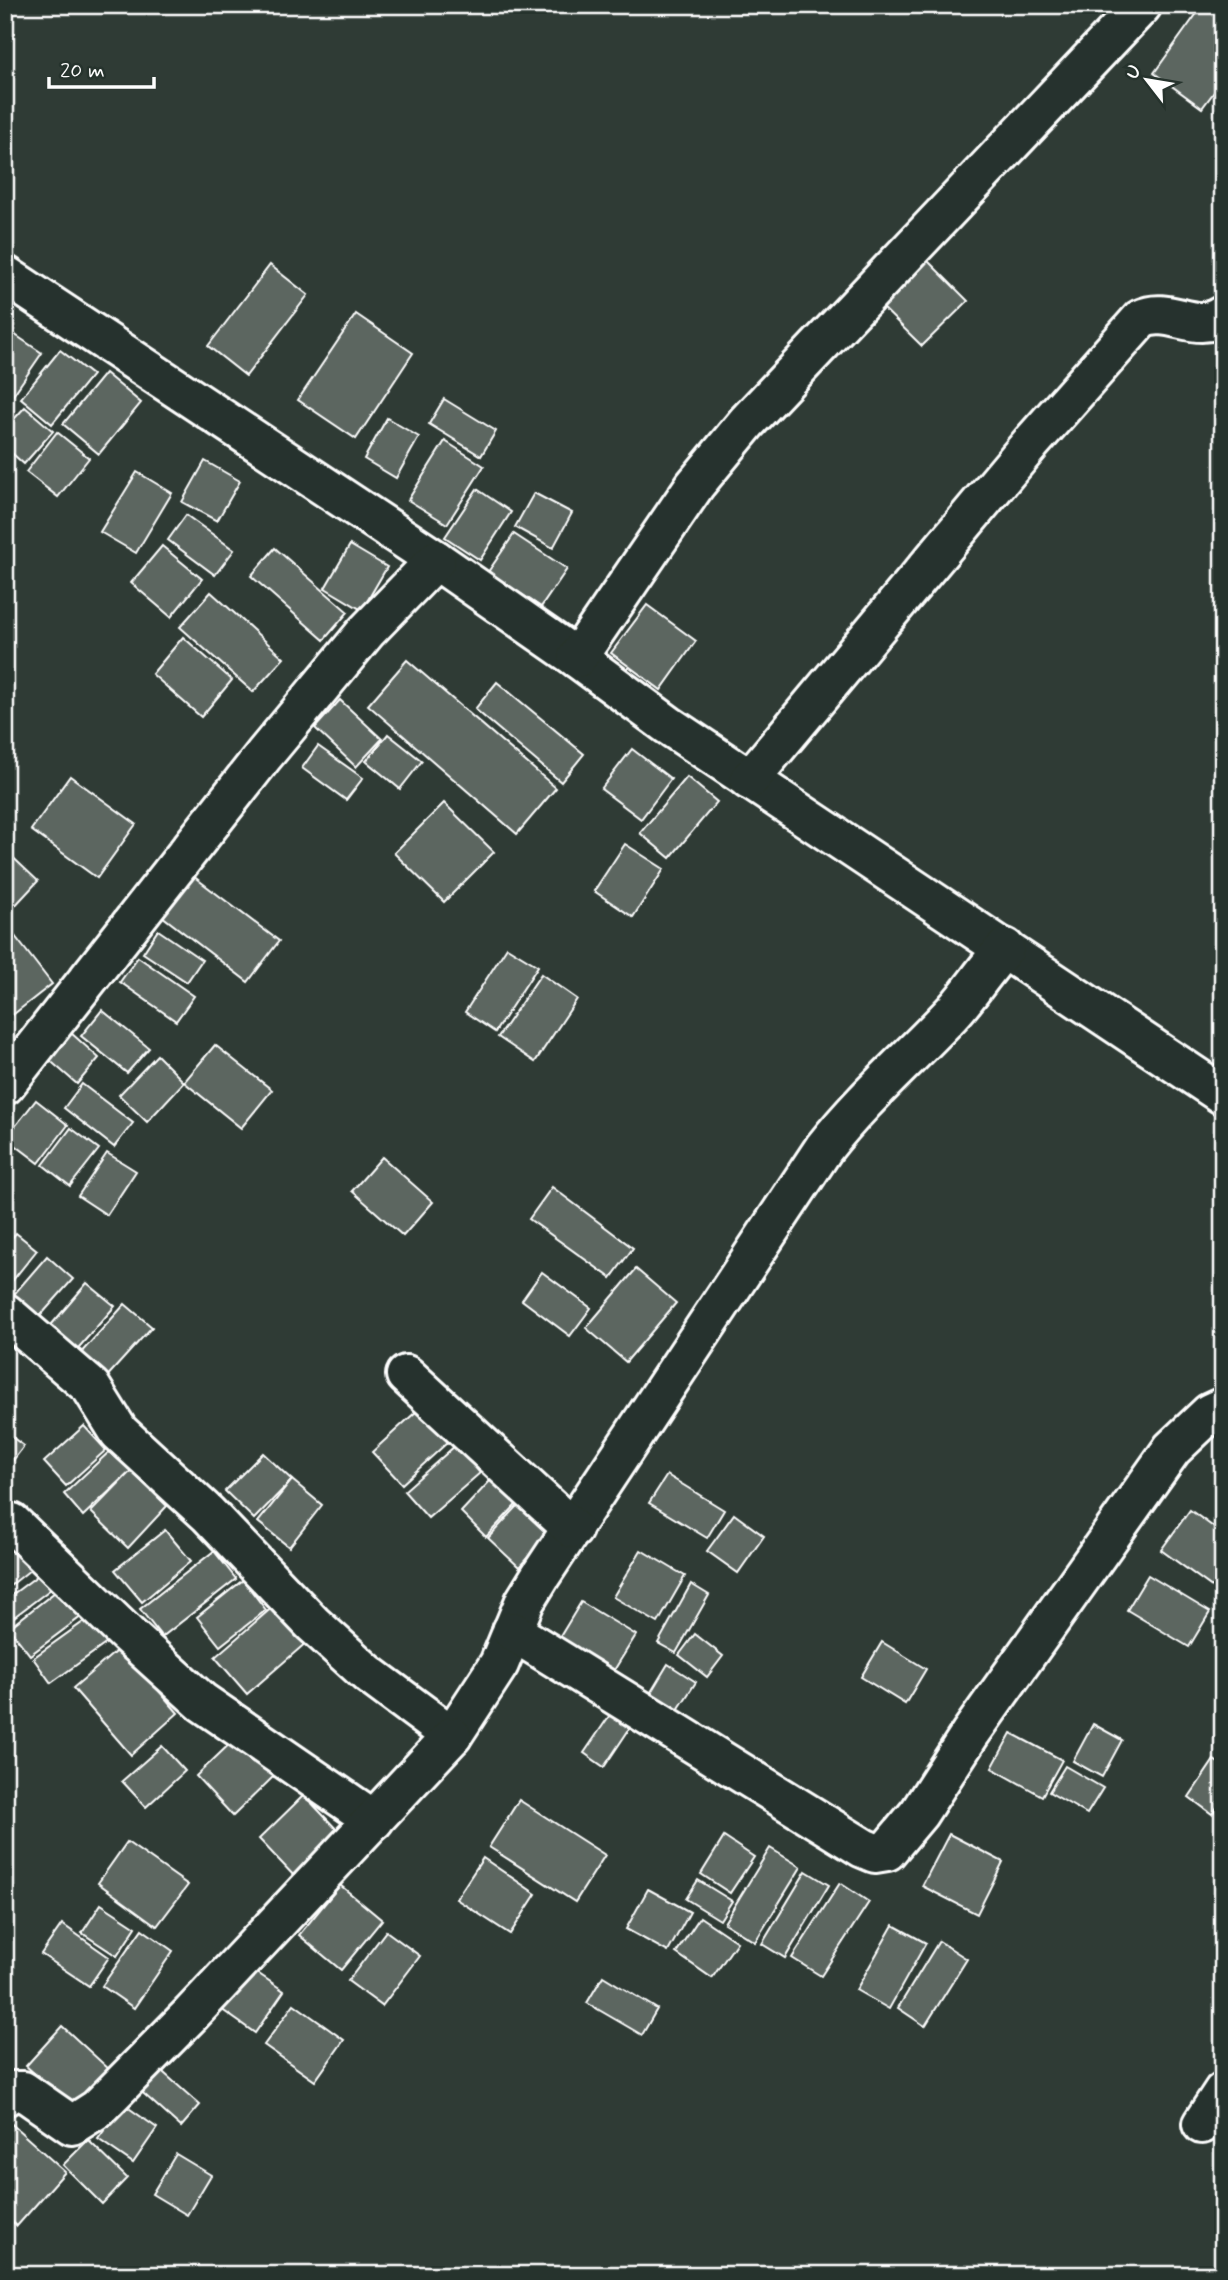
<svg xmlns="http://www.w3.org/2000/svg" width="1228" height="2280" font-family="Mynerve,sans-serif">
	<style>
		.building { fill: #5b6661; stroke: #fff; stroke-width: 2 }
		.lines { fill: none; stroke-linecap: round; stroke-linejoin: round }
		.minor-casing { stroke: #fff; stroke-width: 44 }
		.minor { stroke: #26332d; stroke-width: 38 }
	</style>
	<rect width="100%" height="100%" fill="#2f3b35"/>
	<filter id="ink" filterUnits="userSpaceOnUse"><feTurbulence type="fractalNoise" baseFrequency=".0143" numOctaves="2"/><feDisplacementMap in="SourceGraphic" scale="14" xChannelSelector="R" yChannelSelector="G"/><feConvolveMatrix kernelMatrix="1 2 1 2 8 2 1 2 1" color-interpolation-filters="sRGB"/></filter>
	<g filter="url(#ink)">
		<!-- building -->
		<g class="building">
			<path d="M1203,5H1212L1223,13V80L1202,108L1154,73Z"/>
			<path d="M923,256L968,301L922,346L877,302Z"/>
			<path d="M270,265L308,295L246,376L208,346Z"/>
			<path d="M356,314L413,353L356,439L298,400Z"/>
			<path d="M5,328L42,353L5,407Z"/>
			<path d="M60,350L92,375L52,424L21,398Z"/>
			<path d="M105,373L141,403L99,454L63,424Z"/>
			<path d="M444,399L496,431L481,456L429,424Z"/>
			<path d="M25,407L53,431L24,464L5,447V429Z"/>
			<path d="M387,418L419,437L396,478L364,459Z"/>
			<path d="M57,432L89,458L58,497L26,472Z"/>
			<path d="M445,441L484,466L447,524L408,500Z"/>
			<path d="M205,461L240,481L217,521L182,502Z"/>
			<path d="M137,472L172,493L136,553L100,532Z"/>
			<path d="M477,489L511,512L480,560L445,537Z"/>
			<path d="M534,493L572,513L553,548L515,527Z"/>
			<path d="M186,515L234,550L215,575L168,540Z"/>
			<path d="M5,534L13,540L5,550Z"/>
			<path d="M514,534L567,569L541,607L488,572Z"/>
			<path d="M350,545L387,567L362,610L325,588Z"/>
			<path d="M162,546L202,579L171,617L131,583Z"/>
			<path d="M275,548L348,612L324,640L251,576Z"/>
			<path d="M211,592L284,658L253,692L180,627Z"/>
			<path d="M647,605L696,641L661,690L611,653Z"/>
			<path d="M183,637L232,680L201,717L152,674Z"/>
			<path d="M407,660L556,788L517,834L368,705Z"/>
			<path d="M497,682L584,754L561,782L475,709Z"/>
			<path d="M340,700L382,739L356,767L315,728Z"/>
			<path d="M388,734L422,761L400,789L366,761Z"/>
			<path d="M318,746L363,778L346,800L302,768Z"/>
			<path d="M632,749L671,779L641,819L601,789Z"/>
			<path d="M70,776L136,824L97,878L31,830Z"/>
			<path d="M687,777L717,802L670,858L640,833Z"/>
			<path d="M444,803L494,852L444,902L394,853Z"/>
			<path d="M625,844L664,869L633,917L594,891Z"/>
			<path d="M5,850L38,881L11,910L5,904Z"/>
			<path d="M193,876L279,941L248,982L162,916Z"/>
			<path d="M158,930L202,960L187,982L143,953Z"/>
			<path d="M11,931L52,984L5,1021V935Z"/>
			<path d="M507,947L538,966L495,1032L465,1012Z"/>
			<path d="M138,957L194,996L176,1021L120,982Z"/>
			<path d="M541,974L577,999L535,1062L498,1037Z"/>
			<path d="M102,1010L149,1048L127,1073L81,1036Z"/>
			<path d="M70,1032L99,1058L77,1084L47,1058Z"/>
			<path d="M215,1045L272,1090L241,1128L184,1082Z"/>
			<path d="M157,1055L184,1082L147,1122L119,1095Z"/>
			<path d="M82,1084L133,1123L114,1147L64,1108Z"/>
			<path d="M36,1100L68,1125L39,1163L6,1138Z"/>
			<path d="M71,1128L99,1149L70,1186L43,1165Z"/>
			<path d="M107,1153L136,1171L107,1215L78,1196Z"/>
			<path d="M382,1157L433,1202L403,1236L352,1191Z"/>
			<path d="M552,1187L633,1248L611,1278L529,1219Z"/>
			<path d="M5,1198L13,1206L5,1215Z"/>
			<path d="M16,1233L37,1250L5,1290V1246Z"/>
			<path d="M47,1256L73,1279L34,1323L9,1300Z"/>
			<path d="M636,1269L676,1303L626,1362L586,1328Z"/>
			<path d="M542,1272L591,1308L570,1336L522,1300Z"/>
			<path d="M87,1283L115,1306L73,1354L46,1331Z"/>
			<path d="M125,1304L152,1327L104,1380L78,1356Z"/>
			<path d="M418,1410L448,1442L402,1484L372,1452Z"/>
			<path d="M84,1426L106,1450L66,1486L44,1462Z"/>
			<path d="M5,1432L24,1446L5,1471Z"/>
			<path d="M456,1445L480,1473L428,1518L404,1491Z"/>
			<path d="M111,1450L131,1471L83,1516L64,1494Z"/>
			<path d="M263,1453L292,1480L254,1519L225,1491Z"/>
			<path d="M502,1468L528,1492L486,1537L461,1512Z"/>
			<path d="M131,1471L167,1506L128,1548L91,1512Z"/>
			<path d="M667,1475L724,1510L707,1538L649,1503Z"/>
			<path d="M292,1480L322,1505L289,1547L258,1522Z"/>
			<path d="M529,1494L560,1522L519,1567L488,1538Z"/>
			<path d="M1190,1510L1223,1534V1581L1216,1590L1161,1550Z"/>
			<path d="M734,1514L764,1536L738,1573L707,1551Z"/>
			<path d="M165,1530L191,1561L142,1602L115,1570Z"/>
			<path d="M5,1534L35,1566L5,1590Z"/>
			<path d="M641,1550L685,1576L658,1623L613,1597Z"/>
			<path d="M214,1551L236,1579L162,1637L140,1609Z"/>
			<path d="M49,1567L60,1582L14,1617L5,1600Z"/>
			<path d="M1148,1575L1210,1612L1189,1647L1127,1610Z"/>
			<path d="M243,1580L266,1610L220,1646L197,1617Z"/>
			<path d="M691,1584L709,1595L676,1653L658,1643Z"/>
			<path d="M64,1585L86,1613L30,1655L9,1628Z"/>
			<path d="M581,1602L636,1635L613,1672L558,1640Z"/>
			<path d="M275,1605L307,1642L247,1694L215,1657Z"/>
			<path d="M93,1615L111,1640L51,1683L33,1658Z"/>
			<path d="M695,1634L723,1656L707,1677L679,1655Z"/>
			<path d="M882,1642L926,1669L905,1704L861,1677Z"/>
			<path d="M121,1647L178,1713L131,1755L73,1688Z"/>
			<path d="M668,1664L696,1682L672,1719L645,1702Z"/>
			<path d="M618,1703L638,1716L604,1767L584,1753Z"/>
			<path d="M1093,1724L1122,1740L1102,1777L1073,1761Z"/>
			<path d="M1011,1733L1062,1760L1042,1796L992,1768Z"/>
			<path d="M237,1737L274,1776L233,1816L196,1776Z"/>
			<path d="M162,1746L185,1771L146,1807L122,1781Z"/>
			<path d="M1214,1760L1223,1766V1799L1212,1814L1189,1797Z"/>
			<path d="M1065,1766L1103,1788L1087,1814L1049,1792Z"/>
			<path d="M304,1795L341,1834L296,1878L259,1839Z"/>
			<path d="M519,1800L605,1855L575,1902L489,1847Z"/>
			<path d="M949,1834L1003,1862L977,1914L922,1886Z"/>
			<path d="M724,1837L754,1857L730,1893L701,1874Z"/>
			<path d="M127,1842L188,1885L157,1926L98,1883Z"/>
			<path d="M770,1848L801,1867L755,1942L724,1923Z"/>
			<path d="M483,1858L536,1894L510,1934L456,1899Z"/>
			<path d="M806,1871L829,1885L785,1958L762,1944Z"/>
			<path d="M698,1880L732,1901L720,1920L686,1899Z"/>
			<path d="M840,1883L869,1902L821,1976L792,1958Z"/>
			<path d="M340,1885L382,1920L341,1970L299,1935Z"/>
			<path d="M648,1889L690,1912L668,1952L626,1929Z"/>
			<path d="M101,1904L136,1927L117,1956L82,1933Z"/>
			<path d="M700,1917L737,1942L712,1978L676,1953Z"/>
			<path d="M62,1924L109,1957L89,1986L41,1954Z"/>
			<path d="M893,1925L926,1943L889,2009L856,1990Z"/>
			<path d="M142,1929L173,1951L134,2008L102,1986Z"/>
			<path d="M386,1931L420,1956L382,2006L348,1981Z"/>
			<path d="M939,1941L967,1959L925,2026L898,2008Z"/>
			<path d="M250,1968L284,1991L255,2033L221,2009Z"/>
			<path d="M603,1976L657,2009L642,2035L587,2003Z"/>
			<path d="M294,2004L344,2040L315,2081L264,2045Z"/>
			<path d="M62,2026L110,2070L75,2109L26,2066Z"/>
			<path d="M155,2065L200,2105L181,2127L136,2087Z"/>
			<path d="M123,2104L157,2128L133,2163L98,2139Z"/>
			<path d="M5,2118L65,2172L17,2226L5,2215Z"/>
			<path d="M88,2140L127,2178L102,2204L63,2165Z"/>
			<path d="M176,2154L211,2175L187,2215L152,2194Z"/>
		</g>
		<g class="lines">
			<!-- minor casing -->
			<g class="minor-casing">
				<g id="minor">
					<path d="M5,275L436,560L577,658L668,725L1223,1095"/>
					<path d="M577,658L695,485L747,422L1142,5"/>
					<path d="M749,780L1031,443L1141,319C1170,305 1196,335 1223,315"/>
					<path d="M5,1085L264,755L366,632L436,560"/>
					<path d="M5,1313L91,1387L119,1432L208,1514L313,1624L367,1673L452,1736L499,1664L525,1601L541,1575L824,1148C863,1098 911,1057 954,1011C972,991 986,968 1005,948"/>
					<path d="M406,1375L573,1529"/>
					<path d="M12,1523L127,1634L202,1702L374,1820"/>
					<path d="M512,1631L863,1848L875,1853L887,1851L919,1813L970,1734L1172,1449L1210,1413L1223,1407"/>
					<path d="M5,2096L13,2091H23L72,2125L97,2109L192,2013L452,1736"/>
					<path d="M1202,2124L1223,2092"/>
				</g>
			</g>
			<!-- minor -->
			<use href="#minor" class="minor"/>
		</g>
	</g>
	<!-- margin -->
	<rect width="1228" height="2280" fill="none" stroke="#26332d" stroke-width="28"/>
	<rect x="14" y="14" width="1200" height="2252" fill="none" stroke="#fff" stroke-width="2.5" filter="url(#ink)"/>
	<!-- north arrow -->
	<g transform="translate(1147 80) rotate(301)" stroke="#26332d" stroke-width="5" paint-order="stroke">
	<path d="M0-5L12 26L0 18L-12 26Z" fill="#ffffff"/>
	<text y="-10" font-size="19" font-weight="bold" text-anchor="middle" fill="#ffffff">U</text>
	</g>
	<!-- scale -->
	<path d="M49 77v10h105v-10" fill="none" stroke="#ffffff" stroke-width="3.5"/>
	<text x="60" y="77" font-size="21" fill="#ffffff" stroke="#26332d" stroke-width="5" paint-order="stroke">20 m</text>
</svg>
